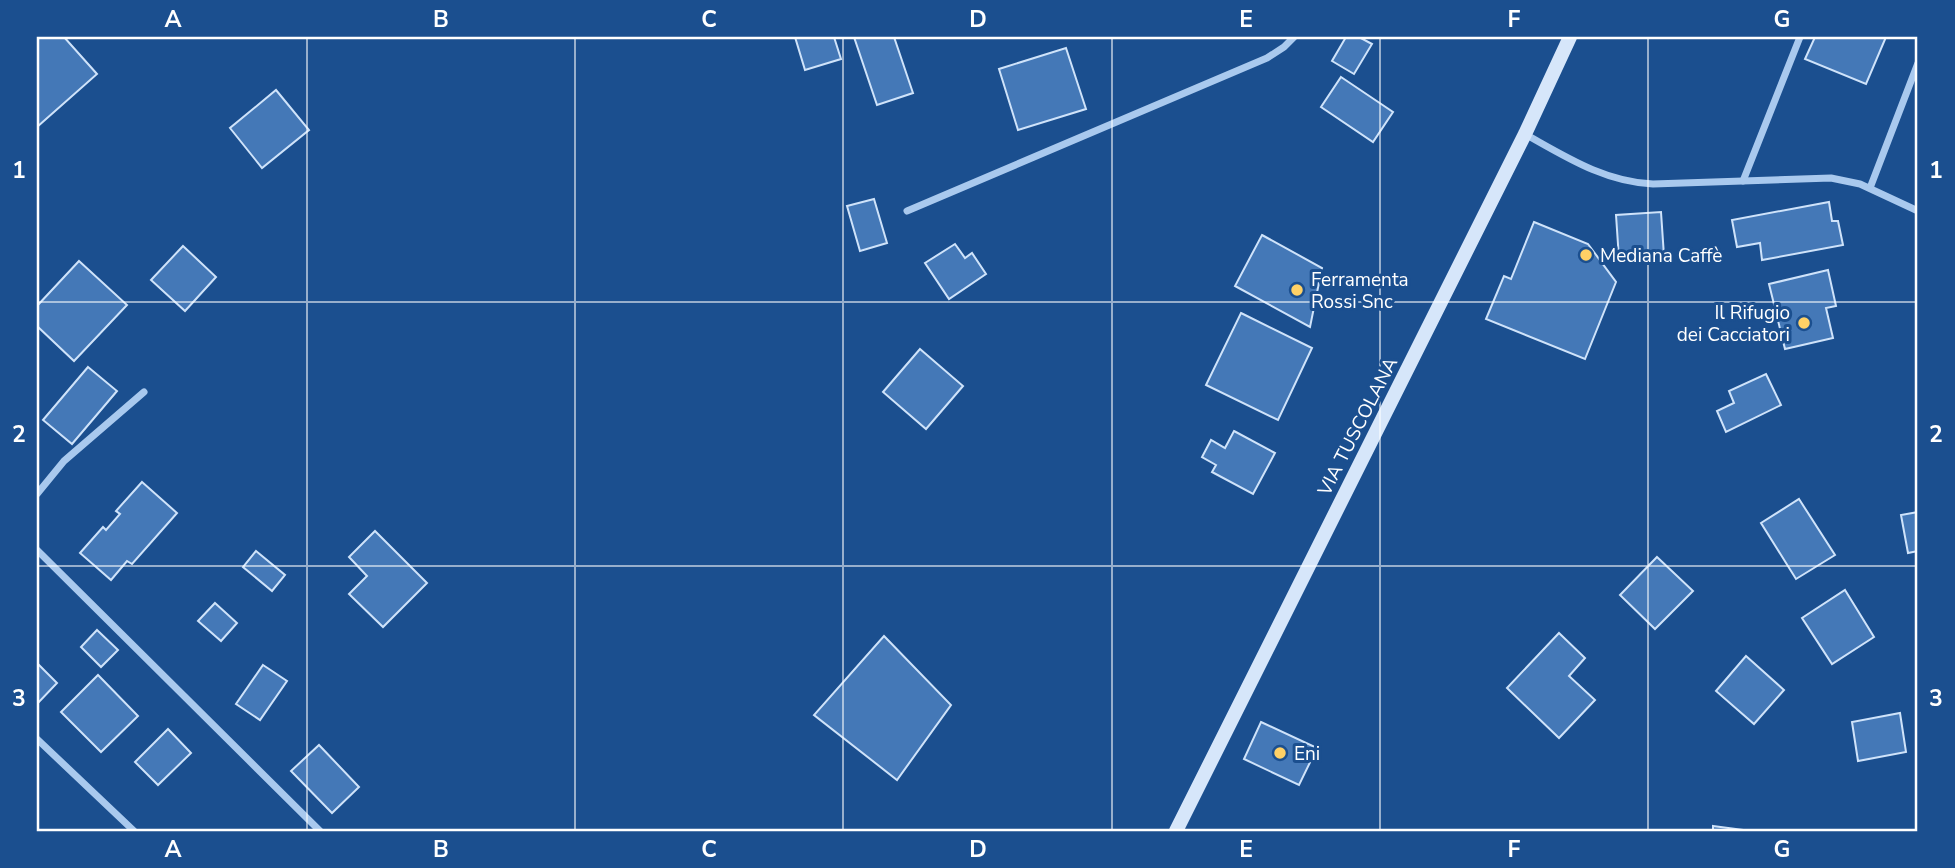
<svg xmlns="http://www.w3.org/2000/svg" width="1955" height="868" font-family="'Nunito Sans',sans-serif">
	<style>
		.building { fill: #4478b7; stroke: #cfe3fa; stroke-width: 2 }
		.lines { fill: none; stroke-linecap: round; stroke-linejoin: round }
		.minor { stroke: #a9c9ee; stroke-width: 7 }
		.secondary { stroke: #d6e6fa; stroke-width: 14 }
		.grid { fill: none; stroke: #fff; stroke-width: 2; stroke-opacity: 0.55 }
		.poi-dot { fill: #ffd166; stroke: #1b4f8f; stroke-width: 2.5 }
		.labels { text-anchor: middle; stroke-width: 6; stroke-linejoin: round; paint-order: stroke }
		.poi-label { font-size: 19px; fill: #fff; stroke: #1b4f8f; text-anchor: start }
		.street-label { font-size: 19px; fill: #fff; stroke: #1b4f8f }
		.neatline { fill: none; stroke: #fff; stroke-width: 2.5 }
		.grid-label { font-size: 23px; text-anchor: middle; font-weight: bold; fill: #fff }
	</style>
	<rect width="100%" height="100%" fill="#1b4f8f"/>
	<!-- building -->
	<g class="building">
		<path d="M37,37H64L97,74L37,127Z"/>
		<path d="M795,37H834L841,59L805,70Z"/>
		<path d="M854,37H894L913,93L877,105Z"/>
		<path d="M1346,37H1359L1372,44L1354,74L1332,61Z"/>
		<path d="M1815,37H1886L1866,84L1805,59Z"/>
		<path d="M1066,48L1086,109L1018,130L999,69Z"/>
		<path d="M1341,77L1393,112L1373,142L1321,107Z"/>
		<path d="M276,90L309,130L262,168L230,128Z"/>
		<path d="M874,199L887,243L860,251L847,206Z"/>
		<path d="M1829,202L1832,221H1838L1843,245L1762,260L1760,243L1737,247L1732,220Z"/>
		<path d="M1661,212L1664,256L1619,259L1616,215Z"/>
		<path d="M1534,222L1588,244L1616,282L1585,359L1486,319L1504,276L1511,279Z"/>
		<path d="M1262,235L1322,268L1310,327L1235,286Z"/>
		<path d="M955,244L965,258L972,253L986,274L949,299L925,263Z"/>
		<path d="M183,246L216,277L185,311L151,280Z"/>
		<path d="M79,261L127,305L74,361L37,326V306Z"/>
		<path d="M1828,270L1836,306L1826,308L1833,338L1785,349L1769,284Z"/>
		<path d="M1241,313L1312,348L1278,420L1206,385Z"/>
		<path d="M920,349L963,386L926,429L883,392Z"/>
		<path d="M88,367L117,391L72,444L43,420Z"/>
		<path d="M1766,374L1781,405L1726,432L1717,411L1734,403L1729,391Z"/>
		<path d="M1234,431L1275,453L1253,494L1212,472L1216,465L1202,457L1211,440L1225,448Z"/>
		<path d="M142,482L177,513L132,564L127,561L111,580L80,553L103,527L106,530L120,514L116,511Z"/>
		<path d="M1799,499L1835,555L1796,579L1761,523Z"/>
		<path d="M1918,512V551L1908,553L1901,515Z"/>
		<path d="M375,531L427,583L383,627L349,594L367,576L349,557Z"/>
		<path d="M256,551L285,575L272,591L243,567Z"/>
		<path d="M1657,557L1693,591L1655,629L1620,595Z"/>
		<path d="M1845,590L1874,637L1832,664L1802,618Z"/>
		<path d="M215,603L237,623L221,641L198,621Z"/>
		<path d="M97,630L118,650L101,667L81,647Z"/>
		<path d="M1559,633L1585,658L1569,676L1595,700L1559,738L1507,688Z"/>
		<path d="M884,636L951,705L897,780L814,715Z"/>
		<path d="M1746,656L1784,690L1754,724L1716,691Z"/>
		<path d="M37,663L57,683L37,704Z"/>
		<path d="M263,665L287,681L260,720L236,704Z"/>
		<path d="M98,675L138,716L101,752L61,712Z"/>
		<path d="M1900,713L1906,752L1858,761L1852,722Z"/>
		<path d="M1261,722L1317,748L1299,785L1244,759Z"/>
		<path d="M168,729L191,753L158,785L135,762Z"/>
		<path d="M319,745L359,787L332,813L291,771Z"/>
		<path d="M1713,826L1751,831H1713Z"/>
	</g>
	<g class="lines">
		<!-- minor -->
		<g class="minor">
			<path d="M1525,134C1566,157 1605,182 1653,184L1831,178L1860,184L1918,211"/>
			<path d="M1743,181L1800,37"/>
			<path d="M1870,188L1918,63"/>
			<path d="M907,211L1267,58L1284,47L1294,37"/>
			<path d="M37,494L64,461L144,392"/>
			<path d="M37,550L320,831"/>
			<path d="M37,739L134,831"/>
		</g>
		<!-- secondary -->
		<path class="secondary" d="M1176,831L1525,134L1570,37"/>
	</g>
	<!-- grid -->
	<path class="grid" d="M307,37V831M575,37V831M843,37V831M1112,37V831M1380,37V831M1648,37V831M37,302H1918M37,566H1918"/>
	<!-- markers -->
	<g class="poi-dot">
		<circle cx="1586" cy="255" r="7"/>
		<circle cx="1297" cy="290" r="7"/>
		<circle cx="1804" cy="323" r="7"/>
		<circle cx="1280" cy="753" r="7"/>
	</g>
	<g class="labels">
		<!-- poi labels -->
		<g class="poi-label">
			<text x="1600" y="262">Mediana Caffè</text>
			<text x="1311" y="286">Ferramenta<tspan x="1311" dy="22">Rossi Snc</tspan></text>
			<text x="1790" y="319" text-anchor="end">Il Rifugio<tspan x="1790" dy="22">dei Cacciatori</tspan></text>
			<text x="1294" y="760">Eni</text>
		</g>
		<!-- street labels -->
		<g class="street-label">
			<text transform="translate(1357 426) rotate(-63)" y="7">VIA TUSCOLANA</text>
		</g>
	</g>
	<!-- border -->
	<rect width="1955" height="868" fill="none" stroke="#1b4f8f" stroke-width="77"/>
	<rect x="38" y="38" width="1878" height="792" class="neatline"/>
	<g class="grid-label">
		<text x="173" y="27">A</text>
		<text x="441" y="27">B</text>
		<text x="709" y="27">C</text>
		<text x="978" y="27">D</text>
		<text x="1246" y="27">E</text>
		<text x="1514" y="27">F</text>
		<text x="1782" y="27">G</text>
		<text x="19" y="178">1</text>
		<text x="1936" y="178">1</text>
		<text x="19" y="442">2</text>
		<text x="1936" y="442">2</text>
		<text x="19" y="706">3</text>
		<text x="1936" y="706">3</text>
		<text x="173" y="857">A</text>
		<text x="441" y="857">B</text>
		<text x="709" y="857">C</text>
		<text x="978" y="857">D</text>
		<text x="1246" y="857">E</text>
		<text x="1514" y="857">F</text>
		<text x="1782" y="857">G</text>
	</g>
</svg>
